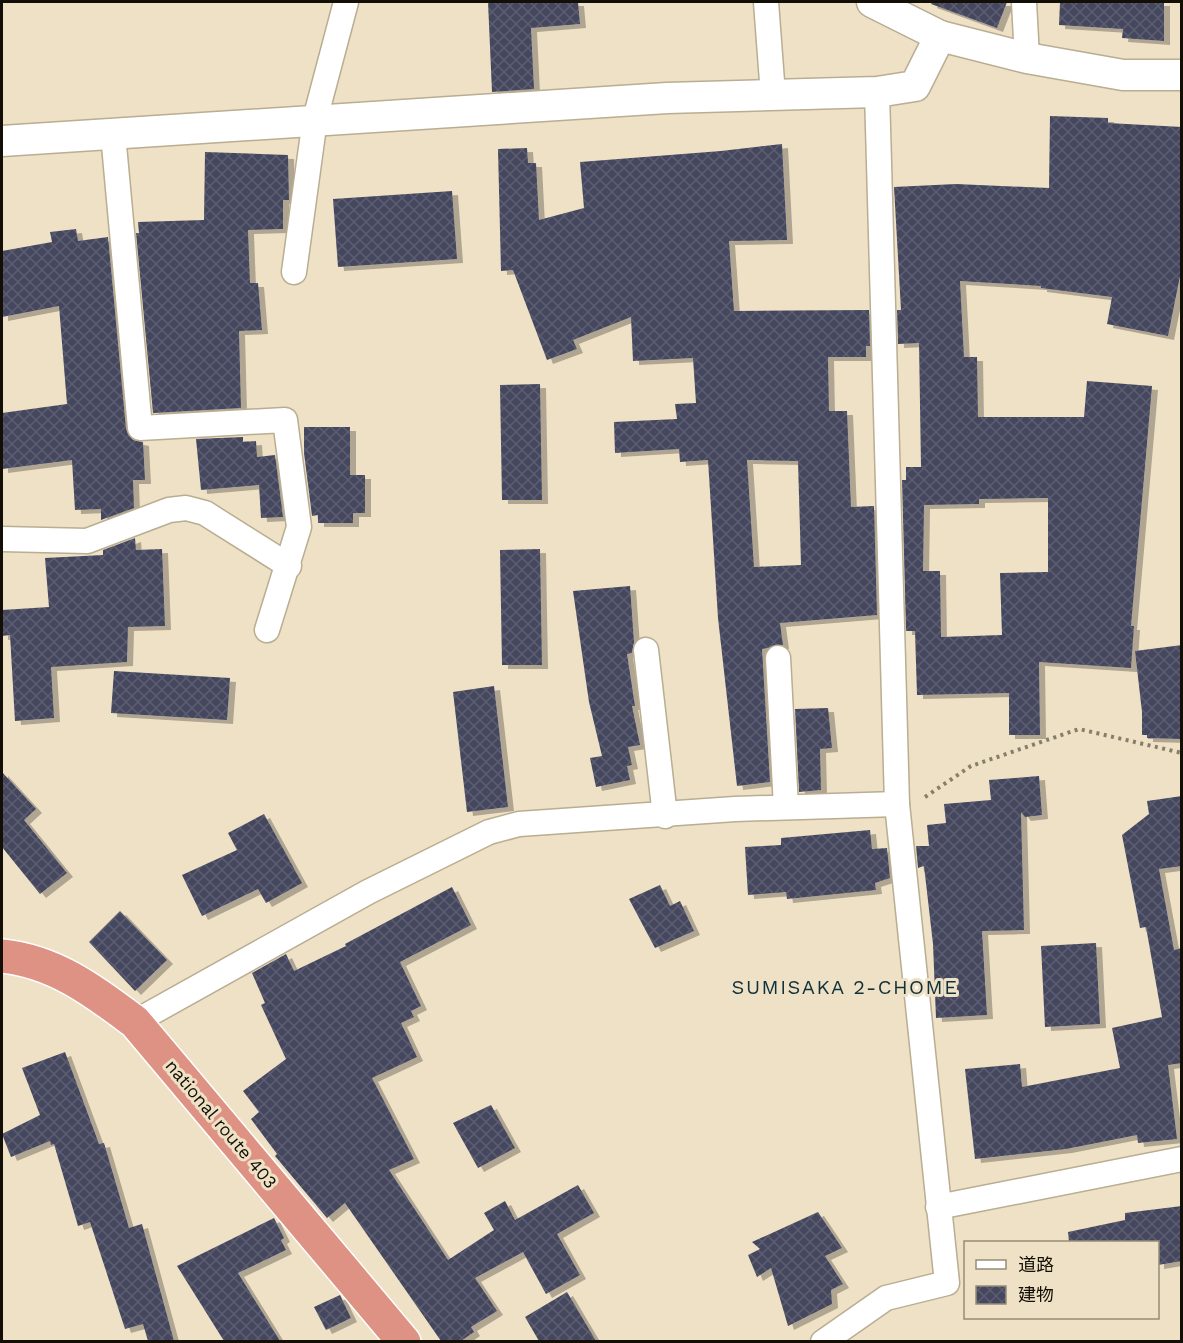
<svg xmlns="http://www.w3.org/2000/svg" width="1183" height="1343" font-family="'Work Sans','Noto Sans JP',sans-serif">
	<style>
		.building { fill: url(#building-cross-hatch); fill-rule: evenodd; filter: url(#shadow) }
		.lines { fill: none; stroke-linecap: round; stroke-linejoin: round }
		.minor-casing { stroke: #b9ad92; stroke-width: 27 }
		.tertiary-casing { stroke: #b9ad92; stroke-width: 33 }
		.trunk-casing { stroke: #fff; stroke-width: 36 }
		.path { stroke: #867e6b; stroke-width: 4; stroke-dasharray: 3 4.5; stroke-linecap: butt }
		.minor { stroke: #fff; stroke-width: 24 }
		.tertiary { stroke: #fff; stroke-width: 30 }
		.trunk { stroke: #de9284; stroke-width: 33 }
		.labels { text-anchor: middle; stroke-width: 6; stroke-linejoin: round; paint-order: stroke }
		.street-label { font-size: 18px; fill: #130f06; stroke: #eee1c5 }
		.neighbourhood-label { font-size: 20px; letter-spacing: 1.5px; fill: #11313a; stroke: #eee1c5 }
	</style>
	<defs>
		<pattern id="building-cross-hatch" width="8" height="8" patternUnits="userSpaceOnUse" patternTransform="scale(1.5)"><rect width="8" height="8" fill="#45475f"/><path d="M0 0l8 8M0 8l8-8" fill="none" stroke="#5c5d70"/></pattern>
		<filter id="shadow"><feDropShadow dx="6" dy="4" stdDeviation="0" flood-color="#0004"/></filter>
	</defs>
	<rect width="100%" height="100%" fill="#eee1c5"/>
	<!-- building -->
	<g class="building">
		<path d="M488,2H578L580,24L531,28L534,89L492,92Z"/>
		<path d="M932,2H1007L997,28L931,4Z"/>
		<path d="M1060,2H1164V41L1122,38L1123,29L1059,25Z"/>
		<path d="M1050,116L1108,118V123L1182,127V266L1168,336L1107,324L1112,297L1041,288V286L960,281L964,357H977L978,417H1084L1087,381L1152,386L1131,626H1134L1131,668L1039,662L1040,735H1009V693L917,695L915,631H906L902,480H906V467H921L919,343L898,344L897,310H901L894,187L956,184L1049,188ZM1048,498V572L1000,573L1002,635L941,637L940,571H923L924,505L979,504V499Z"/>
		<path d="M782,144L787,240L729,241L734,311L869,310L870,346H866V357H828L829,411H847L851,507L874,506L877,615L780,623L783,645L762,649L770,782L737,786L718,618L708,460L680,462L679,449L615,453L614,422L677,419L675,404L696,403L693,358L633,361L631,317L573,340L577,349L547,360L513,270L501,271L498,149L527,148L528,163H536L539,220L584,208L580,162L721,151ZM747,460L798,461L801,565L754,567Z"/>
		<path d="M205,152L288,155L289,200H283V229L248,230L250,283H258L262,330L239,331L241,408L153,413L136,233H139L138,222L204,220Z"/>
		<path d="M452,191L457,259L338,267L333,199Z"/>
		<path d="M76,229L78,241L108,237L126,429L133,440L143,442L145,480H133L134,508L101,520V509L75,510L72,460L2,469V413L67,404L59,306L2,317V251L52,242L50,232Z"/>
		<path d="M540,384L542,500H502L500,385Z"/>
		<path d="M304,427H350V475H365V513H353V523H318V515L312,516L304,453Z"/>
		<path d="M243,437V442L256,441L257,457L275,455L283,517L261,518L259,485L201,490L196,439Z"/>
		<path d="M135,538L136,550L162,549L165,626L128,627L127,662L51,667L54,718L15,721L10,635L2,636V610L49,607L45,558L103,555V550Z"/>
		<path d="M540,549L542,665H502L500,550Z"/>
		<path d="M630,586L634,642L632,653L627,654L635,706H632L640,745L628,747L632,765L627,766L630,780L596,787L590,758L602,756L589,702L573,591Z"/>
		<path d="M1182,645V739L1147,738V735H1142V712L1135,651Z"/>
		<path d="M114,671L230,678L227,720L111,713Z"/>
		<path d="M494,686L508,807L467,812L453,692Z"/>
		<path d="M828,708L832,748L820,749L821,790L799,792L795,709Z"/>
		<path d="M2,772L36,809L24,820L67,873L40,894L2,847Z"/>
		<path d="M1039,776L1042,815L1025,817L1021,812L1024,930L982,931L987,1015L936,1018L933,944L924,866L918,868L916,846H929L927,825L946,823L944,804L991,800L989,780Z"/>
		<path d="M1182,796V866L1159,869L1174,950L1182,948V1063L1168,1065L1177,1139L1138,1143L1137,1135L1066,1149L975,1159L965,1069L1020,1064L1022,1087L1120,1068L1112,1028L1162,1017L1146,927L1140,928L1122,835L1149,814L1147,801Z"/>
		<path d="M264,814L302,883L266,903L258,889L202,916L182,875L237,850L228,833Z"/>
		<path d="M870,830L872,849L887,848L890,878L875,883L876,890L787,899L786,892L748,895L745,847L781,845V838Z"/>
		<path d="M660,885L670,906L680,901L694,931L655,948L629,899Z"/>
		<path d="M452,887L471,925L400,962L421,1006L411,1011L414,1017L401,1023L417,1057L372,1078L414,1159L389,1170L448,1260L494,1230L484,1213L505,1201L515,1220L578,1185L594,1213L557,1234L580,1275L546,1294L523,1252L475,1278L497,1311L471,1327L474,1332L461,1341H441L345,1203L327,1218L275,1156L277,1154L251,1119L259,1112L243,1091L286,1059L261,1005L265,1003L252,973L286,954L294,971L346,946L345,944Z"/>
		<path d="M120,911L167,960L135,991L89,942Z"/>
		<path d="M1096,943L1100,1024L1045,1027L1041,946Z"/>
		<path d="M65,1052L99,1144L104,1143L129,1228L142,1224L174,1341H148L143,1324L125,1329L90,1222L78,1226L54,1144L51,1145L50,1141L11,1157L2,1134L40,1115L22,1068Z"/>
		<path d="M491,1105L515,1148L478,1168L453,1123Z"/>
		<path d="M1182,1206V1261L1158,1265V1242H1069L1068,1232L1125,1220V1213Z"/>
		<path d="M818,1212L842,1248L825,1256L843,1284L831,1290L832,1304L788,1326L771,1268L757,1277L748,1255L760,1249L752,1242Z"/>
		<path d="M274,1218L284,1238L281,1240L286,1250L238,1273L280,1341H224L177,1266Z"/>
		<path d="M567,1292L596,1341H539L525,1317Z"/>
		<path d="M340,1295L351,1318L326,1330L314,1307Z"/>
	</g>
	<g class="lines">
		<!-- minor casing -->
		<g class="minor-casing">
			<g id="minor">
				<path d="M766,2L773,95"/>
				<path d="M1024,2L1027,58"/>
				<path d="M113,134L140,428L285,420L299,527L267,630"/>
				<path d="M294,272L315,119L346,2"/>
				<path d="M2,539L87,541L169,510L186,508L205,513L289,566"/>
				<path d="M646,650L665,816"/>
				<path d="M778,658L786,807"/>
				<path d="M135,1022L368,892L489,832L519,824L735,809L897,804"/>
				<path d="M938,1207L1182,1159"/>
				<path d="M823,1342L886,1298L947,1283L897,804L877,92"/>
			</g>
		</g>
		<!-- tertiary casing -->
		<g class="tertiary-casing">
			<g id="tertiary">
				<path d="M872,2L940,36"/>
				<path d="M2,141L667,98L877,92L915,86L940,36L1027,58L1123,75H1182"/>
			</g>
		</g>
		<!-- trunk casing -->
		<g class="trunk-casing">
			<path id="trunk" d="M2,956C54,961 94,991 135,1022L404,1342"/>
		</g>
		<!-- path -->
		<path class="path" d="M925,797L971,766L1079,729L1182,753"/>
		<!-- minor -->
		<use href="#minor" class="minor"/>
		<!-- tertiary -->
		<use href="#tertiary" class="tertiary"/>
		<!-- trunk -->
		<use href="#trunk" class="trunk"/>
	</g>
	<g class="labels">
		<!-- street labels -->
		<g class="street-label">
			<text transform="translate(221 1124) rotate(50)" y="6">national route 403</text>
		</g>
		<!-- neighbourhood labels -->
		<g class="neighbourhood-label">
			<text x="845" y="994">SUMISAKA 2-CHOME</text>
		</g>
	</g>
	<!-- border -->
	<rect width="1183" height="1343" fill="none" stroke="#130f06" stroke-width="6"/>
	<!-- legend -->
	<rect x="964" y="1241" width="195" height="78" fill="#eee1c5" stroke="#968d79" stroke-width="1.5"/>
	<rect x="976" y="1260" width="30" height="9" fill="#ffffff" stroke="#968d79" stroke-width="1.5"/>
	<text x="1018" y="1271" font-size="18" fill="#130f06">道路</text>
	<rect x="976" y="1286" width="30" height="18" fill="url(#building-cross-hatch)" stroke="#968d79" stroke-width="1.5"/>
	<text x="1018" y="1301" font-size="18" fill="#130f06">建物</text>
</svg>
